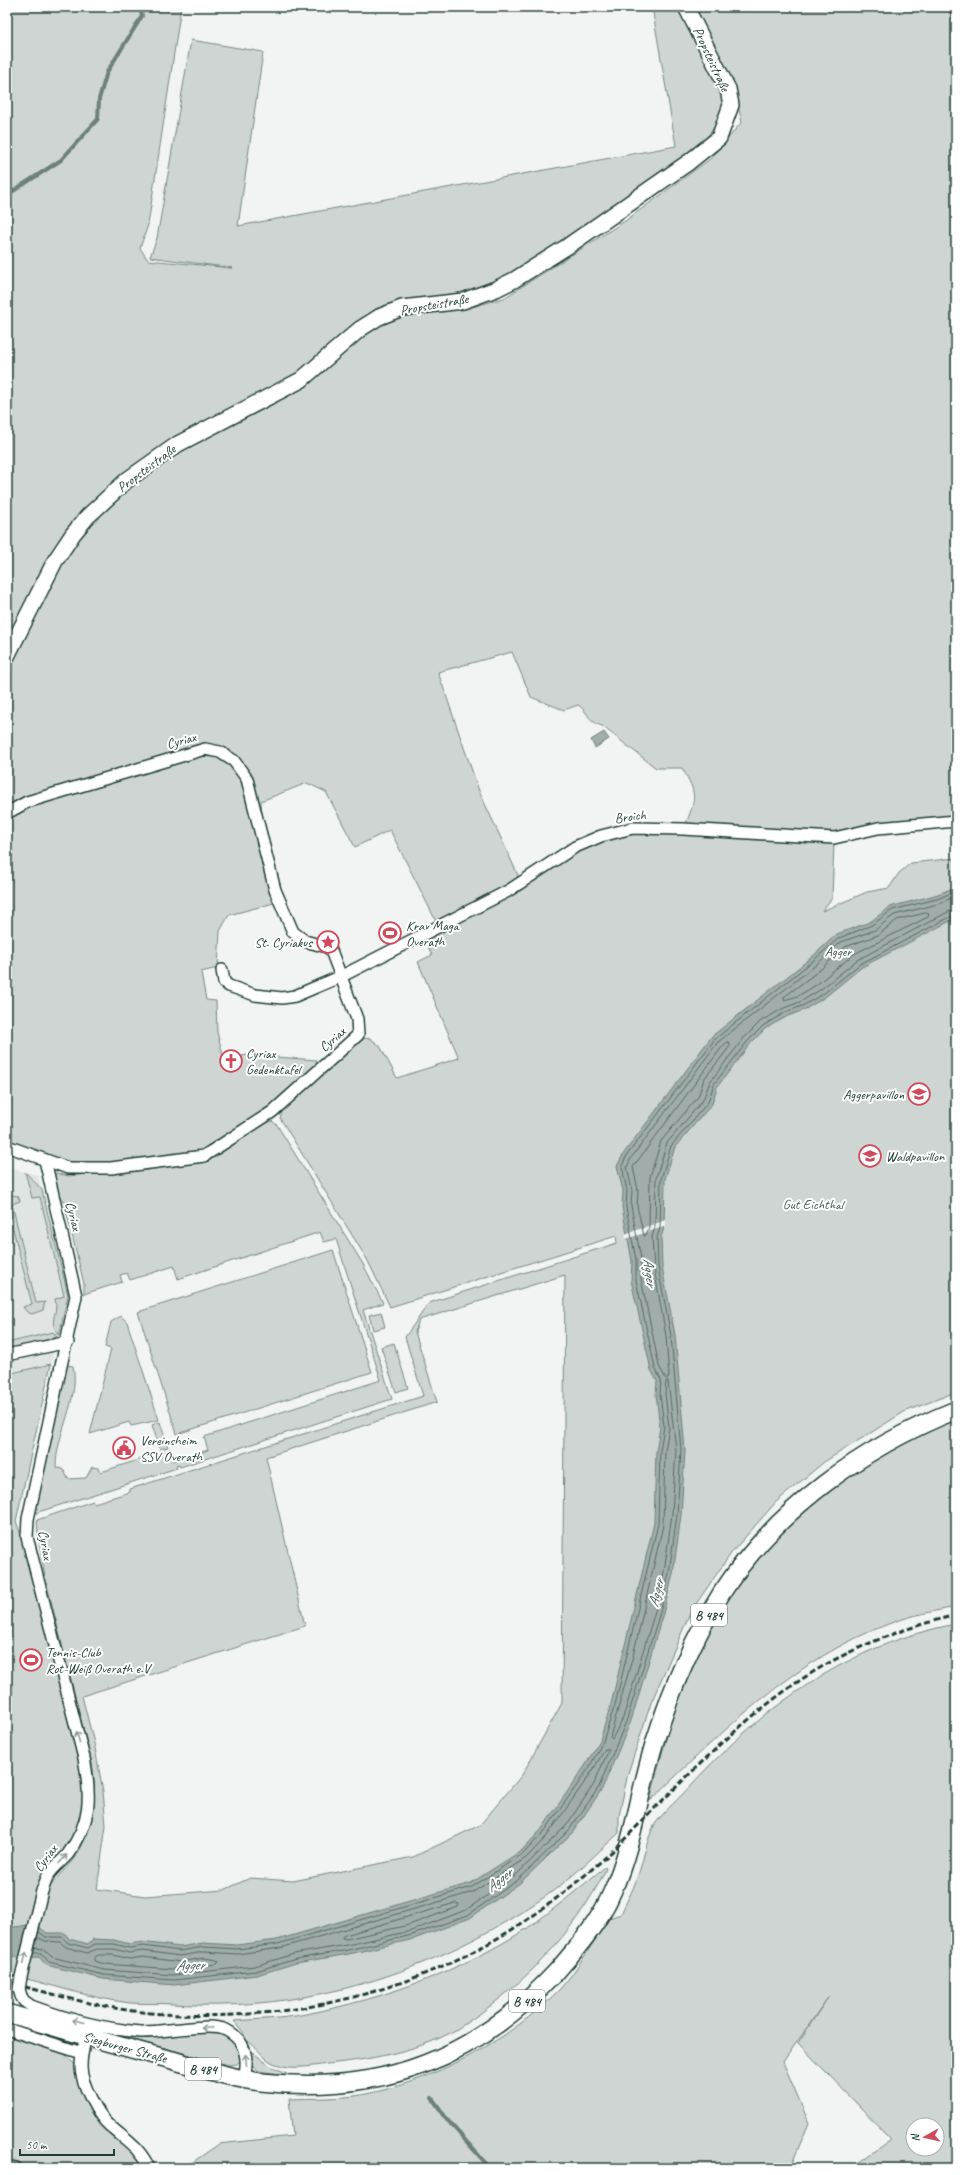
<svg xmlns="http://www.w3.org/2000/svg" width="963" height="2175" font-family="Caveat,sans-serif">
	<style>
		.built { fill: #e0e4e3 }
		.green { fill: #ced5d3; stroke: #768984; fill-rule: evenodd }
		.water { fill: #a1adaa; stroke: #6d807b }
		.pier { fill: #f2f3f3 }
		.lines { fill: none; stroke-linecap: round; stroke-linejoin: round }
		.shore { stroke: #536a63; stroke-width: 1 }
		.stream { stroke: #6d807b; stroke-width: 4 }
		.street-casing { stroke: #1f3d34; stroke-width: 14 }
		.secondary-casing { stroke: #1f3d34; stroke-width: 18 }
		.primary-casing { stroke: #1f3d34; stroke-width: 20 }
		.street { stroke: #fff; stroke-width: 11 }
		.secondary { stroke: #fff; stroke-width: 15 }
		.primary { stroke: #fff; stroke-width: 17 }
		.rail { stroke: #1f3d34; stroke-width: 3; stroke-dasharray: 6 3; stroke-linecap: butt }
		.street-bridge-casing { stroke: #1f3d34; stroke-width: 14; stroke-linecap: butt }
		.street-bridge { stroke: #fff; stroke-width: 11 }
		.oneway { stroke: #8f9e9a }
		.labels { text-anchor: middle; stroke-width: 4; stroke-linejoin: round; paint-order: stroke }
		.shield { fill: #fff; stroke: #627771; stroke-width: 1 }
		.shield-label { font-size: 13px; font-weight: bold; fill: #1f3d34 }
		.street-label { font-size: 14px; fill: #1f3d34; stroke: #fff }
		.poi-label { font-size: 14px; fill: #1f3d34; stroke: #fff; text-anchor: start }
		.park-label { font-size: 14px; fill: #425b54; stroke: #fff }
		.water-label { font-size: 15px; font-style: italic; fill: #465f57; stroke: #fff }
	</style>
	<rect width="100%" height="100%" fill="#f2f3f3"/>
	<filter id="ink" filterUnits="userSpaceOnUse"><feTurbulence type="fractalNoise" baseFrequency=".025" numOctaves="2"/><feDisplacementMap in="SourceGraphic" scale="8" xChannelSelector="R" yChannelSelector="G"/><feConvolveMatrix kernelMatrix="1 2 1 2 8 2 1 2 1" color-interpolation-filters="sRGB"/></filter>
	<g filter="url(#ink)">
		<!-- built -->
		<path class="built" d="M7,1168L38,1175L67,1298L51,1364L7,1374Z"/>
		<!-- green -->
		<g class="green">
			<path d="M7,7H181L148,225L140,248L148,260L232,268L150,257L157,238L191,40L263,52L238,226L676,146L652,7H679L724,94L723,115L689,162L568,246L464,302L472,307L504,298L625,221L710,159L742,122L734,90L693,7H956V818L833,833L685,826C696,798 698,795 682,768H656L602,726C586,720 589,712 578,705L564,710L531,697L512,652L438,672L479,791L518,875L516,881L437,923L390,830L355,847L326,792L307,783L261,801L266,876L274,903L229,915L220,931L218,968L201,972L206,1000L216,1001L217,1032L224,1059L248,1055L317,1060L312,1072L271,1108L205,1151L111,1165L71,1164L39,1151L7,1142V676L39,604L86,511L7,641Z"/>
			<path d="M635,832H682L834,843L832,898L822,911L867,892L889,888L899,873L911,863L956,858V1392L904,1412L824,1462L776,1502L732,1552L691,1611L651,1703L628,1773L619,1816V1833C595,1855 572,1878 546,1896C436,1972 307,2013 173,2004C158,2003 144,2004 130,2003C88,1998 47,1983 7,1974V1372L12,1373L51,1364L16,1521L28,1556L83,1773L85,1805L73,1839L62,1854L49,1865L39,1882L37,1892L40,1922C42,1913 44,1902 47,1893C52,1881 64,1871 72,1861C94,1833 98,1797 92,1763L45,1577L38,1536L37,1520L93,1501L94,1503L130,1492V1489L423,1396L405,1337L429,1303L617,1243L616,1236L390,1307L368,1261L280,1118L284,1106L362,1039L370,1038L380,1046L397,1078L459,1058L418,962L432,955L424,938L579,850L603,839ZM565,1275L562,1703L522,1775L480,1825L413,1857L293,1881L250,1878L224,1890L145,1896L97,1889L106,1826L103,1791L94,1743L82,1696L305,1626L266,1457L437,1402L415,1332L419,1320Z"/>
			<path d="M266,1121H272L277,1125L363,1264L383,1303L363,1310L392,1399L180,1467L179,1464L176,1465L177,1468L35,1513L67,1365L73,1366C80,1400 56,1433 56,1467L64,1470L68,1479L86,1478L92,1467L98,1468L101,1472L169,1450L172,1461L208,1450L204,1437L381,1380L336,1239L324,1242L320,1232L178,1279L174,1266L130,1280L127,1273L120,1275L122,1282L84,1294V1284L64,1202C58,1195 51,1182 55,1173L69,1176L168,1166L205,1159Z"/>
			<path d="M25,1172L42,1190L68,1295L59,1336C47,1318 59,1316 55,1299L64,1296L40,1197L32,1198Z"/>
			<path d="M7,1194L18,1196L20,1201L12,1204L36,1303L45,1302L43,1310L32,1314L27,1312L23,1307L32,1304L7,1205Z"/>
			<path d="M333,1250L372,1372L177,1434L138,1312Z"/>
			<path d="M381,1312L385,1327L373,1330L369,1315Z"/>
			<path d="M121,1316L127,1322L159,1420L131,1426L129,1422L90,1434L111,1349L105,1347L111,1322Z"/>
			<path d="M53,1332L57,1337L7,1350V1343Z"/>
			<path d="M394,1343L408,1388L396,1392L381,1347Z"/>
			<path d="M956,1417V1607C935,1611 912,1615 891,1623C794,1659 723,1731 650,1801C660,1760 670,1719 686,1679C722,1589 790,1510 872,1459C898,1442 928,1431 956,1417Z"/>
			<path d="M160,1422L168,1447L160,1449L152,1425Z"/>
			<path d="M956,1624V2168H851L891,2139L798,2043L829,1996L783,2062L809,2123L790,2168H184L219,2144L293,2136L289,2099C312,2098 338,2099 361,2095C432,2082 509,2041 559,1990C579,1968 593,1942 609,1918L621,1914C626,1902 633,1891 637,1878C643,1863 647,1837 655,1824C665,1810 681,1797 692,1784C764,1706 850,1644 956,1624ZM913,2125H937V2149H913Z"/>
			<path d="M605,1867L606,1869C574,1935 519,1990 457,2029C425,2049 374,2059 336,2063C316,2065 294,2071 276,2064C264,2061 256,2045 246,2040L243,2032L234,2021C258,2019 283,2019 306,2014C383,1999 461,1971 526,1929C554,1910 579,1888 605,1867Z"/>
			<path d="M7,2020L71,2040L74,2043L7,2024Z"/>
			<path d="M212,2031L224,2034L240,2046L241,2060L237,2064L228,2065L123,2037V2034Z"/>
			<path d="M7,2034L52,2047L66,2055L75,2065L86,2095L146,2168H33L7,2161Z"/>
			<path d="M250,2050L270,2066L287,2073V2075L258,2071L251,2061Z"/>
		</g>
		<!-- water -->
		<g class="water">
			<path d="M604,732L609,739L595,748L591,740Z"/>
			<path d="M956,887V918L862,967L825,997L804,1010L788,1016L766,1028L750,1044L717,1087L712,1104L675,1147L665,1179L664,1228L661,1237L662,1267L675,1335L685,1450L681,1515L673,1574L664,1610L631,1721L602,1789L573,1832L520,1883L470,1918L414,1939L349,1954L296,1963L257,1975L174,1985L103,1979L46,1965L39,1957L21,1958L7,1955V1925L15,1927L29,1925L39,1927L47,1933H65L69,1939L88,1944L93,1939L114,1940L130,1944L142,1942L180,1947L203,1943L236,1945L277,1940L471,1883L521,1851L541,1830L585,1766L600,1740L611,1704L654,1523L656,1451L660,1427L656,1395L657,1381L651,1370L631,1280L632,1261L622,1207L623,1191L617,1166L624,1153L712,1036L812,957L837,934L870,922L890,907L935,895Z"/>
		</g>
		<!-- pier -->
		<path class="pier" d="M666,1220V1226L626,1239L625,1234Z"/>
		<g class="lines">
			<!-- shore -->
			<g class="shore">
				<path d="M956,896L938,904L894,915L875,930L841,942L817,964L718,1042L631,1158L627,1167L632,1190L631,1206L641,1259V1279L659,1366L666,1379L669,1377L666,1336L654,1268L652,1237L655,1227L656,1178L667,1143L703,1100L710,1082L743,1039L761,1021L784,1008L800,1002L820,990L857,960L950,911L956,909"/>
				<path d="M926,913L929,914L928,917L854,954L816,985L798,996L784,1000V997L821,969L845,947L878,935L897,920Z"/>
				<path d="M728,1042L731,1045L704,1079L698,1097L661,1141L650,1177L649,1227L646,1235L644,1236L637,1206L638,1190L633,1167L722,1047Z"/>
				<path d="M668,1381L676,1450L672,1514L664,1572L656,1608L623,1718L612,1739L610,1737L633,1656L663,1525L665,1451L669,1427L665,1394L666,1382Z"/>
				<path d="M456,1903L459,1904L458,1907L409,1925L346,1939L342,1938L343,1936Z"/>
				<path d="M39,1932L46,1937H62L68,1943L88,1948L95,1944H114L130,1948L143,1946L180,1951L203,1947L237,1949L278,1944L472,1887L524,1853L544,1832L589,1768L603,1741L615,1705L658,1524L660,1451L664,1426L660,1395L661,1380L655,1368L636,1280V1260L626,1207L627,1191L622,1166L627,1155L715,1039L814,960L839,938L872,925L892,910L937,899L956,891"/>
				<path d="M35,1948L43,1949L52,1957L104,1970L174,1975L255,1966L294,1954L347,1945L411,1931L466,1910L515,1876L566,1826L594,1784L609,1749H605L593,1770L547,1836L526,1858L473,1892L280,1948L238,1954L204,1952L180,1956L143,1951L129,1953L114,1949H97L87,1953L66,1947L60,1942L45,1941L37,1937"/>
				<path d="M33,1953H41L49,1962L104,1975L174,1980L256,1971L296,1959L348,1950L412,1935L468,1915L518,1880L570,1829L599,1787L627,1719L661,1609L669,1573L677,1515L681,1450L671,1336L658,1267L657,1237L660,1228L661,1179L671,1146L708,1102L714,1084L747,1042L764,1025L786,1012L802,1006L823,994L860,964L956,914"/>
				<path d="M99,1955H113L130,1959L143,1957L180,1962L204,1958L217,1960L219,1962L217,1964L173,1969L105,1964L94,1961V1958Z"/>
			</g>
			<!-- stream -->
			<g class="stream">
				<path d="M945,7L956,16"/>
				<path d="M7,195L61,160L98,119L99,99L107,72L142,16L140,7"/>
				<path d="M432,2098L449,2122L490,2168"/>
				<path d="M173,2167V2168"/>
			</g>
			<!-- street casing -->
			<g class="street-casing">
				<g id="street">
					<path d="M7,813L27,802L67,790L205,749L220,752L234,761L247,779L275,890L293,932L305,941L330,948L357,1019L358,1035L272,1112L204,1156L111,1168H68L7,1146"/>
					<path d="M222,970L224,982L229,986L255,995L282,998L295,996L342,976L508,891L575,847L601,836L633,828L683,829L834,838L878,828L956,821"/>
					<path d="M7,1355L68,1342"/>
					<path d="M42,1891C44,1886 46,1879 49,1874C54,1867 62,1861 68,1854C92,1822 91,1795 84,1758L27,1537L28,1519L76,1296L45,1160"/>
					<path d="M21,1996L24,2001L31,2006C66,2019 103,2029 141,2032C161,2033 210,2022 226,2030C246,2040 249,2059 244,2079"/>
					<path d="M7,2029L82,2053"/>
					<path d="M86,2037C83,2047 81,2056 81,2067C81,2083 98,2116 110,2126C127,2141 139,2147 149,2168"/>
					<path d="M7,2166L16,2168"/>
				</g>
			</g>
			<!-- secondary casing -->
			<g class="secondary-casing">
				<path id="secondary" d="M7,656L55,561L73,534L88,516L127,480L178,444L301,380L360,329L379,317L402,308L463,301L496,289L514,280L568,246L689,162L719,138L731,105L728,89L686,7"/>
			</g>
			<!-- primary casing -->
			<g class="primary-casing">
				<path id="primary" d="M7,2013C60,2029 112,2044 165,2058C197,2067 229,2078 261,2082C382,2095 475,2059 557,1971C578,1947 601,1920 613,1890C635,1840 640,1783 658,1732C673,1685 695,1636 721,1594C776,1509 863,1447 956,1410"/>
			</g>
			<!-- street -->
			<use href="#street" class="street"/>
			<!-- secondary -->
			<use href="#secondary" class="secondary"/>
			<!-- primary -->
			<use href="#primary" class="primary"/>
			<!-- rail -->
			<path class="rail" d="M7,1982C49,1993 90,2005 133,2011C261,2027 392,2001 503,1935C539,1914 574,1885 606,1857C626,1839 644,1818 663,1800C713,1751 765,1699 825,1665C866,1642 911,1626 956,1615"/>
			<!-- street-bridge casing -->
			<g class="street-bridge-casing">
				<path id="street-bridge" d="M21,1996L19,1989L21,1977L42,1891"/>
			</g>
			<!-- street-bridge -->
			<use href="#street-bridge" class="street-bridge"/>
		</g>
		<!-- one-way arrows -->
		<defs><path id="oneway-shaft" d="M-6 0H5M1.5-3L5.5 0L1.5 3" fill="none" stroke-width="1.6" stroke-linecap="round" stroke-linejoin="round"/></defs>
		<g class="oneway">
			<use href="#oneway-shaft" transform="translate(78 1737) rotate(-106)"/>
			<use href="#oneway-shaft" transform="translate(63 1859) rotate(-49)"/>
			<use href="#oneway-shaft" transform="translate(25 1958) rotate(-76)"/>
			<use href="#oneway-shaft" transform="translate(78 2021) rotate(-166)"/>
			<use href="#oneway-shaft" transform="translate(207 2028) rotate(177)"/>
			<use href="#oneway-shaft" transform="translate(246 2060) rotate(-96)"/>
		</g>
	</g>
	<!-- icons -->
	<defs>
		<g id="stadium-ring" transform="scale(1.15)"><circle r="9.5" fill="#fff" stroke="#d1495b" stroke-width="1.5"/><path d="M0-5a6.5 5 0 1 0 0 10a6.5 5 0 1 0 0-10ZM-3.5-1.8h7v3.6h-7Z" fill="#d1495b"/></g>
		<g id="sight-ring" transform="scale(1.15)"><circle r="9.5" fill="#fff" stroke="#d1495b" stroke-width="1.5"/><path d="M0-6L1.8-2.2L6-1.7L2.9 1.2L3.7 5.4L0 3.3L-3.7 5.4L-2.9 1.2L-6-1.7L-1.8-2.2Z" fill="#d1495b"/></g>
		<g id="church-ring" transform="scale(1.15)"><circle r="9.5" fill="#fff" stroke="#d1495b" stroke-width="1.5"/><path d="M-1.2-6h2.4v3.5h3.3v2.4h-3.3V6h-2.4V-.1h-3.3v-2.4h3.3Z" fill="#d1495b"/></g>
		<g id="school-ring" transform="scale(1.15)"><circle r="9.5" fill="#fff" stroke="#d1495b" stroke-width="1.5"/><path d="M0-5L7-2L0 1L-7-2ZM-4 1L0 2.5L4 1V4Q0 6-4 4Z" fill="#d1495b"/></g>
		<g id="civic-ring" transform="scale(1.15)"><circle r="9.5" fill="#fff" stroke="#d1495b" stroke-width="1.5"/><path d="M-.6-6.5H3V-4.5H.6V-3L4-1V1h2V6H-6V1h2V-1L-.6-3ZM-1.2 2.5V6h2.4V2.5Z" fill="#d1495b"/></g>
	</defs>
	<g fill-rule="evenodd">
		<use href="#stadium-ring" x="390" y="933"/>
		<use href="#sight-ring" x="328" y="942"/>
		<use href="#church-ring" x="231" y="1061"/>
		<use href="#school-ring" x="919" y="1094"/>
		<use href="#school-ring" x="870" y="1156"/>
		<use href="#civic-ring" x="124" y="1448"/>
		<use href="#stadium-ring" x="31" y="1660"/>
	</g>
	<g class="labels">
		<!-- shield labels -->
		<g class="shield">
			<rect x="691" y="1604" width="36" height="22" rx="3"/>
			<rect x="509" y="1990" width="36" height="22" rx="3"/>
			<rect x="185" y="2058" width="36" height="22" rx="3"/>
		</g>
		<g class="shield-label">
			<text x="709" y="1620">B 484</text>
			<text x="527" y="2006">B 484</text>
			<text x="203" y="2074">B 484</text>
		</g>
		<!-- street labels -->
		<g class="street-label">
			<text transform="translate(712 59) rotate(65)" y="5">Propsteistraße</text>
			<text transform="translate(434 304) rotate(-10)" y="5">Propsteistraße</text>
			<text transform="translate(146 468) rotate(-37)" y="5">Propsteistraße</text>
			<text transform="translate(181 740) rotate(-15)" y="5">Cyriax</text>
			<text transform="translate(630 816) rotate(-8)" y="5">Broich</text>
			<text transform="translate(332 1039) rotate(-41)" y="5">Cyriax</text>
			<text transform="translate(74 1216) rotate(76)" y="5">Cyriax</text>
			<text transform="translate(46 1545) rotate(80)" y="5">Cyriax</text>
			<text transform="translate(45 1858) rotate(-53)" y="5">Cyriax</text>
			<text transform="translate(125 2047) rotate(15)" y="5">Siegburger Straße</text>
		</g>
		<!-- poi labels -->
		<g class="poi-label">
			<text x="406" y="930">Krav Maga<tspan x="406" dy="16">Overath</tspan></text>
			<text x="312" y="947" text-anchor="end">St. Cyriakus</text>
			<text x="246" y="1058">Cyriax<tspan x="246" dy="16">Gedenktafel</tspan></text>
			<text x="904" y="1099" text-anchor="end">Aggerpavillon</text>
			<text x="886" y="1161">Waldpavillon</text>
			<text x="140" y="1445">Vereinsheim<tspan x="140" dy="16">SSV Overath</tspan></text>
			<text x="46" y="1657">Tennis-Club<tspan x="46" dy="16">Rot-Weiß Overath e.V</tspan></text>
		</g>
		<!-- park labels -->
		<g class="park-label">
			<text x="838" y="956">Agger</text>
			<text x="813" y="1209">Gut Eichthal</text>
		</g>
		<!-- water labels -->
		<g class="water-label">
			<text transform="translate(650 1272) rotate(82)" y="5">Agger</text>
			<text transform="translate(656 1593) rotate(-77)" y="5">Agger</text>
			<text transform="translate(499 1880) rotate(-39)" y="5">Agger</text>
			<text transform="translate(190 1965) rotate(-2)" y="5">Agger</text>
		</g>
	</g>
	<!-- margin -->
	<rect width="963" height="2175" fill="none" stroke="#fff" stroke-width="24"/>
	<rect x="12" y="12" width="939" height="2151" fill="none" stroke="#1f3d34" stroke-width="1.5" filter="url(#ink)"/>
	<!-- north arrow -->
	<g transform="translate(925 2137) rotate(262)"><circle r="19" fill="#ffffff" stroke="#a5b1ae"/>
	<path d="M0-3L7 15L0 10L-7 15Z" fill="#d1495b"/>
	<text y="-6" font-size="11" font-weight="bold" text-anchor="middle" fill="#1f3d34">N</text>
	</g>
	<!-- scale -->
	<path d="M20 2149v6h94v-6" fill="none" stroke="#1f3d34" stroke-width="2"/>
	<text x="26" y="2149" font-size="12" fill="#1f3d34" stroke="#ffffff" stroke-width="3" paint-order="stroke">50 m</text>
</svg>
